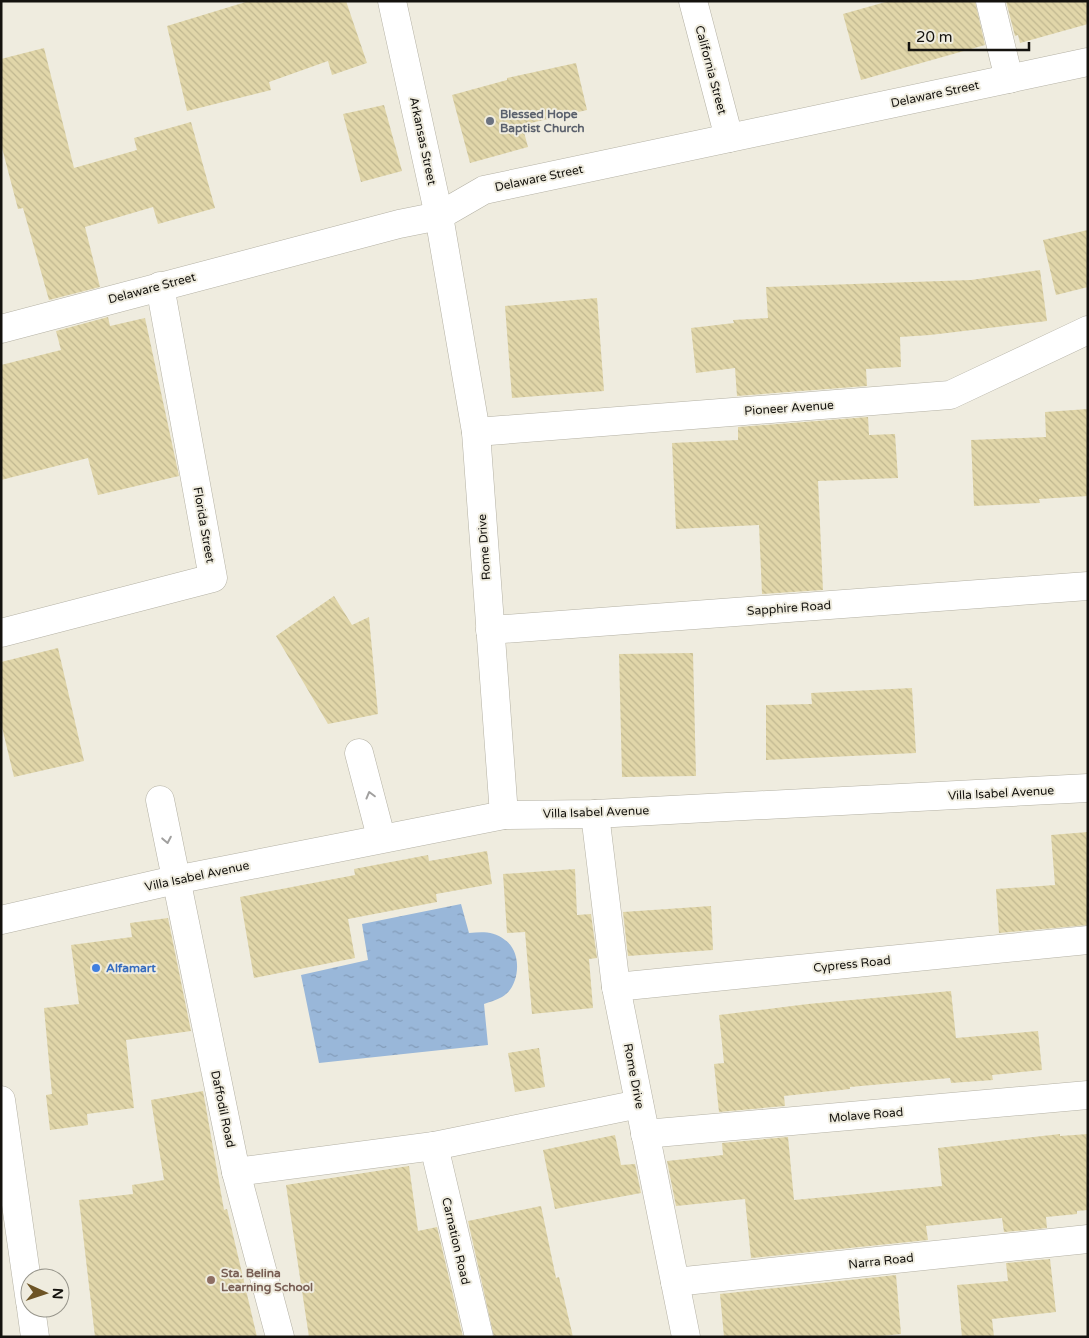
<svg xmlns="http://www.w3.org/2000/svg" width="1089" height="1338" font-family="'Varela Round',sans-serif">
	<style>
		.water { fill: url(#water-ripples) }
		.building { fill: url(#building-back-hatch) }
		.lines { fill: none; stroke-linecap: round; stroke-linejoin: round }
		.minor-casing { stroke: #b4b1a4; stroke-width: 29 }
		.minor { stroke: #fff; stroke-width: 28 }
		.oneway { stroke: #a1a09f }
		.worship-dot { fill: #6b7280; stroke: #efecdf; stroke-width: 2 }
		.shop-dot { fill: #3f7fe0; stroke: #efecdf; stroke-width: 2 }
		.education-dot { fill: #8d6e63; stroke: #efecdf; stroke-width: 2 }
		.labels { text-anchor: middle; stroke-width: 4; stroke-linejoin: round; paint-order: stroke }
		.street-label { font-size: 12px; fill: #14120e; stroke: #efecdf }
		.worship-label { font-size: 12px; font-weight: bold; fill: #5b616d; stroke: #efecdf; text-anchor: start }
		.shop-label { font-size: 12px; font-weight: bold; fill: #366cbe; stroke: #efecdf; text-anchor: start }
		.education-label { font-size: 12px; font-weight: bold; fill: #785e54; stroke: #efecdf; text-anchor: start }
	</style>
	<defs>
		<pattern id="water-ripples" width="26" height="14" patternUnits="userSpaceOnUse" patternTransform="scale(1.25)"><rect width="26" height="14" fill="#99b7d9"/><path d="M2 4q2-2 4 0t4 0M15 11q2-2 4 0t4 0" fill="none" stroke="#839cb9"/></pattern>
		<pattern id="building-back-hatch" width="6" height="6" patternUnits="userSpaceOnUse" patternTransform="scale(1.25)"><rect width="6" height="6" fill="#e1d6a9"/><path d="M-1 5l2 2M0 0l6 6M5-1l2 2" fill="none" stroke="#c0b790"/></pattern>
	</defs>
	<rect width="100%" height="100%" fill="#efecdf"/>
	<!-- water -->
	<path class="water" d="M461,904L469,933C483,932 493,931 505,940C523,952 520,987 502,997C497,1000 489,1002 484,1004L488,1045L319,1063L301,975L368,960L362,924Z"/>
	<!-- building -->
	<g class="building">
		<path d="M249,1H346L367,63L332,75L328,61L269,82L271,90L187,111L167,26Z"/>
		<path d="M889,1H975L985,45L861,80L843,14Z"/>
		<path d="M1006,1H1088V24L1020,43L1018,35L1015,36Z"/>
		<path d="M44,48L74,168L137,150L134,138L191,122L215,208L158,224L153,207L85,227L100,287L49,300L23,208L18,209L1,144V59Z"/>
		<path d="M576,63L587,110L522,125L528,147L470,163L452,95L507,80V78Z"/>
		<path d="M384,105L402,171L361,182L343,114Z"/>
		<path d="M1088,230V287L1056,295L1043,240Z"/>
		<path d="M1040,270L1047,321L930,335L900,337L901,367L866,369L867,386L737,396L735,368L696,373L691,328L734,323L733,320L768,318L766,287L971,280Z"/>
		<path d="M597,298L604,391L512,398L505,306Z"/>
		<path d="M108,317L110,326L145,318L179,476L98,495L88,458L1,480V365L61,350L56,331Z"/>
		<path d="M1088,409V496L1039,499L1040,503L974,506L971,440L1046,437L1045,412Z"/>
		<path d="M868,417L869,435L895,434L898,478L818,481L823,590L762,594L759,525L676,529L672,443L738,440V427Z"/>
		<path d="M334,596L352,625L369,617L378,714L328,724L276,636Z"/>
		<path d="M58,648L84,761L14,777L1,723V662Z"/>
		<path d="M693,653L696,776L622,777L619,654Z"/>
		<path d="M912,688L916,753L766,760V705L812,704L811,693Z"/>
		<path d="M1088,832V925L999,933L996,889L1055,885L1051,835Z"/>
		<path d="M487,851L492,884L436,894L437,902L348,919L355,958L254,978L240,897L355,875L354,869L428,855L429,861Z"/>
		<path d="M575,869L577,915L591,914L597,958L589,959L593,1008L532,1014L525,932L507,933L503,874Z"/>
		<path d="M711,906L713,950L628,956L623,912Z"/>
		<path d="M168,918L191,1031L126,1040L134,1108L87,1114L88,1125L50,1130L46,1095L52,1094L44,1008L79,1004L71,945L132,937L130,923Z"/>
		<path d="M951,991L956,1038L1038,1031L1042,1070L992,1075L993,1080L951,1083L950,1078L850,1087V1089L784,1096L785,1106L719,1112L714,1064L724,1063L719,1015L808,1004Z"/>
		<path d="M539,1048L545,1087L515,1092L508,1053Z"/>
		<path d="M203,1091L224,1210L227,1209L257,1337H95L79,1200L133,1194L132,1185L164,1180L151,1100Z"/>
		<path d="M1060,1134V1136L1088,1134V1210L1077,1211V1214L1046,1217L1047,1228L1004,1232L1002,1218L926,1226L928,1240L751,1258L745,1199L676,1206L667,1161L723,1155L722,1143L788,1137L794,1200L942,1186L938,1148Z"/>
		<path d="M615,1135L621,1165L635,1164L641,1193L555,1209L543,1150Z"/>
		<path d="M409,1166L418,1231L437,1227L463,1337H309L286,1185Z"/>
		<path d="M541,1206L556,1278L559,1277L573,1337H494L468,1221Z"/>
		<path d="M1050,1259L1056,1312L992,1319L994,1337H962L957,1285L1008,1281L1006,1263Z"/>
		<path d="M896,1275L901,1334L871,1337H724L720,1294Z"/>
	</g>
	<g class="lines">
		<!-- minor casing -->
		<g class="minor-casing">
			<g id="minor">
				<path d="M392,1L439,216L476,432L504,815"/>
				<path d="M693,1L729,138"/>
				<path d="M990,1L1009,79"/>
				<path d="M1,329L399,224L439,216L484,190L1088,62"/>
				<path d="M476,432L950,395L1088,330"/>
				<path d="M490,630L1088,586"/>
				<path d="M1,633L213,578L160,286"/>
				<path d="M359,753L381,837"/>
				<path d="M160,800L236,1172L280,1337"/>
				<path d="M595,814L616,987L686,1337"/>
				<path d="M1,920L175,880L504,815L595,814L1088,788"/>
				<path d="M616,987L1088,940"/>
				<path d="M1,1100L30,1302"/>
				<path d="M645,1134L1088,1095"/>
				<path d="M434,1146L479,1337"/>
				<path d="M236,1172L434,1146L639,1104"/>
				<path d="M675,1282L1088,1239"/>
				<path d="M31,1308L35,1337"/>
			</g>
		</g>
		<!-- minor -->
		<use href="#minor" class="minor"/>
	</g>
	<!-- one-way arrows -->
	<defs><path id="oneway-chevron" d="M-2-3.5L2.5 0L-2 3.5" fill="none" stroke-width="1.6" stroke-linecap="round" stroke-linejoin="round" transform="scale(1.25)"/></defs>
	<g class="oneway">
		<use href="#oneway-chevron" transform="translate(370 795) rotate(-105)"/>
		<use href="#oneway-chevron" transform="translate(167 840) rotate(79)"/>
	</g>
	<!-- markers -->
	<circle class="worship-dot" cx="490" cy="121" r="5"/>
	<circle class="shop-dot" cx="96" cy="968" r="5"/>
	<circle class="education-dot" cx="211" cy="1280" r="5"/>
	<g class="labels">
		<!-- street labels -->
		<g class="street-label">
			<text transform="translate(711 70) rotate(75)" y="4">California Street</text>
			<text transform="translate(935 94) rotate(-12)" y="4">Delaware Street</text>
			<text transform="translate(423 141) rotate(78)" y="4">Arkansas Street</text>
			<text transform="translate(539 178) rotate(-12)" y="4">Delaware Street</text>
			<text transform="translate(152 288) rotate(-15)" y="4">Delaware Street</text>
			<text transform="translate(789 408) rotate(-4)" y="4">Pioneer Avenue</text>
			<text transform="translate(204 525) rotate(80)" y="4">Florida Street</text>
			<text transform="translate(484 547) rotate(-94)" y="4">Rome Drive</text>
			<text transform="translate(789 608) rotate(-4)" y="4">Sapphire Road</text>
			<text transform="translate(1001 793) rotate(-3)" y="4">Villa Isabel Avenue</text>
			<text transform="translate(596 812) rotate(-2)" y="4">Villa Isabel Avenue</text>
			<text transform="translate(197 876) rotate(-12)" y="4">Villa Isabel Avenue</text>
			<text transform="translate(852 964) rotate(-6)" y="4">Cypress Road</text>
			<text transform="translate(634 1076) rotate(79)" y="4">Rome Drive</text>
			<text transform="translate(223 1109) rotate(78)" y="4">Daffodil Road</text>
			<text transform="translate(866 1115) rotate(-5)" y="4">Molave Road</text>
			<text transform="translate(456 1241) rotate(77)" y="4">Carnation Road</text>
			<text transform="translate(881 1261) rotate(-6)" y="4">Narra Road</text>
		</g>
		<!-- worship labels -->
		<g class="worship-label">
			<text x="500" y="118">Blessed Hope<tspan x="500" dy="14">Baptist Church</tspan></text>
		</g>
		<!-- shop labels -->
		<g class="shop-label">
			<text x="106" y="972">Alfamart</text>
		</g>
		<!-- education labels -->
		<g class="education-label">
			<text x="221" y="1277">Sta. Belina<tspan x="221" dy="14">Learning School</tspan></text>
		</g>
	</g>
	<!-- border -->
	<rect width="1089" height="1338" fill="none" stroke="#14120e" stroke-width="5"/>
	<!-- north arrow -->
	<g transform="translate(45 1293) rotate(93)"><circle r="24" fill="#efecdf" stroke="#97958b"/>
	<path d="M0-4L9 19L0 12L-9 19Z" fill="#6d5425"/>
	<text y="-8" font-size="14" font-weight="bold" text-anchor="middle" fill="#14120e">N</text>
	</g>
	<!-- scale -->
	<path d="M909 42v8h120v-8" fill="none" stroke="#14120e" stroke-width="2.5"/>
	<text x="916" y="42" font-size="15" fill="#14120e" stroke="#efecdf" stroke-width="4" paint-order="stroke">20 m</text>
</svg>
